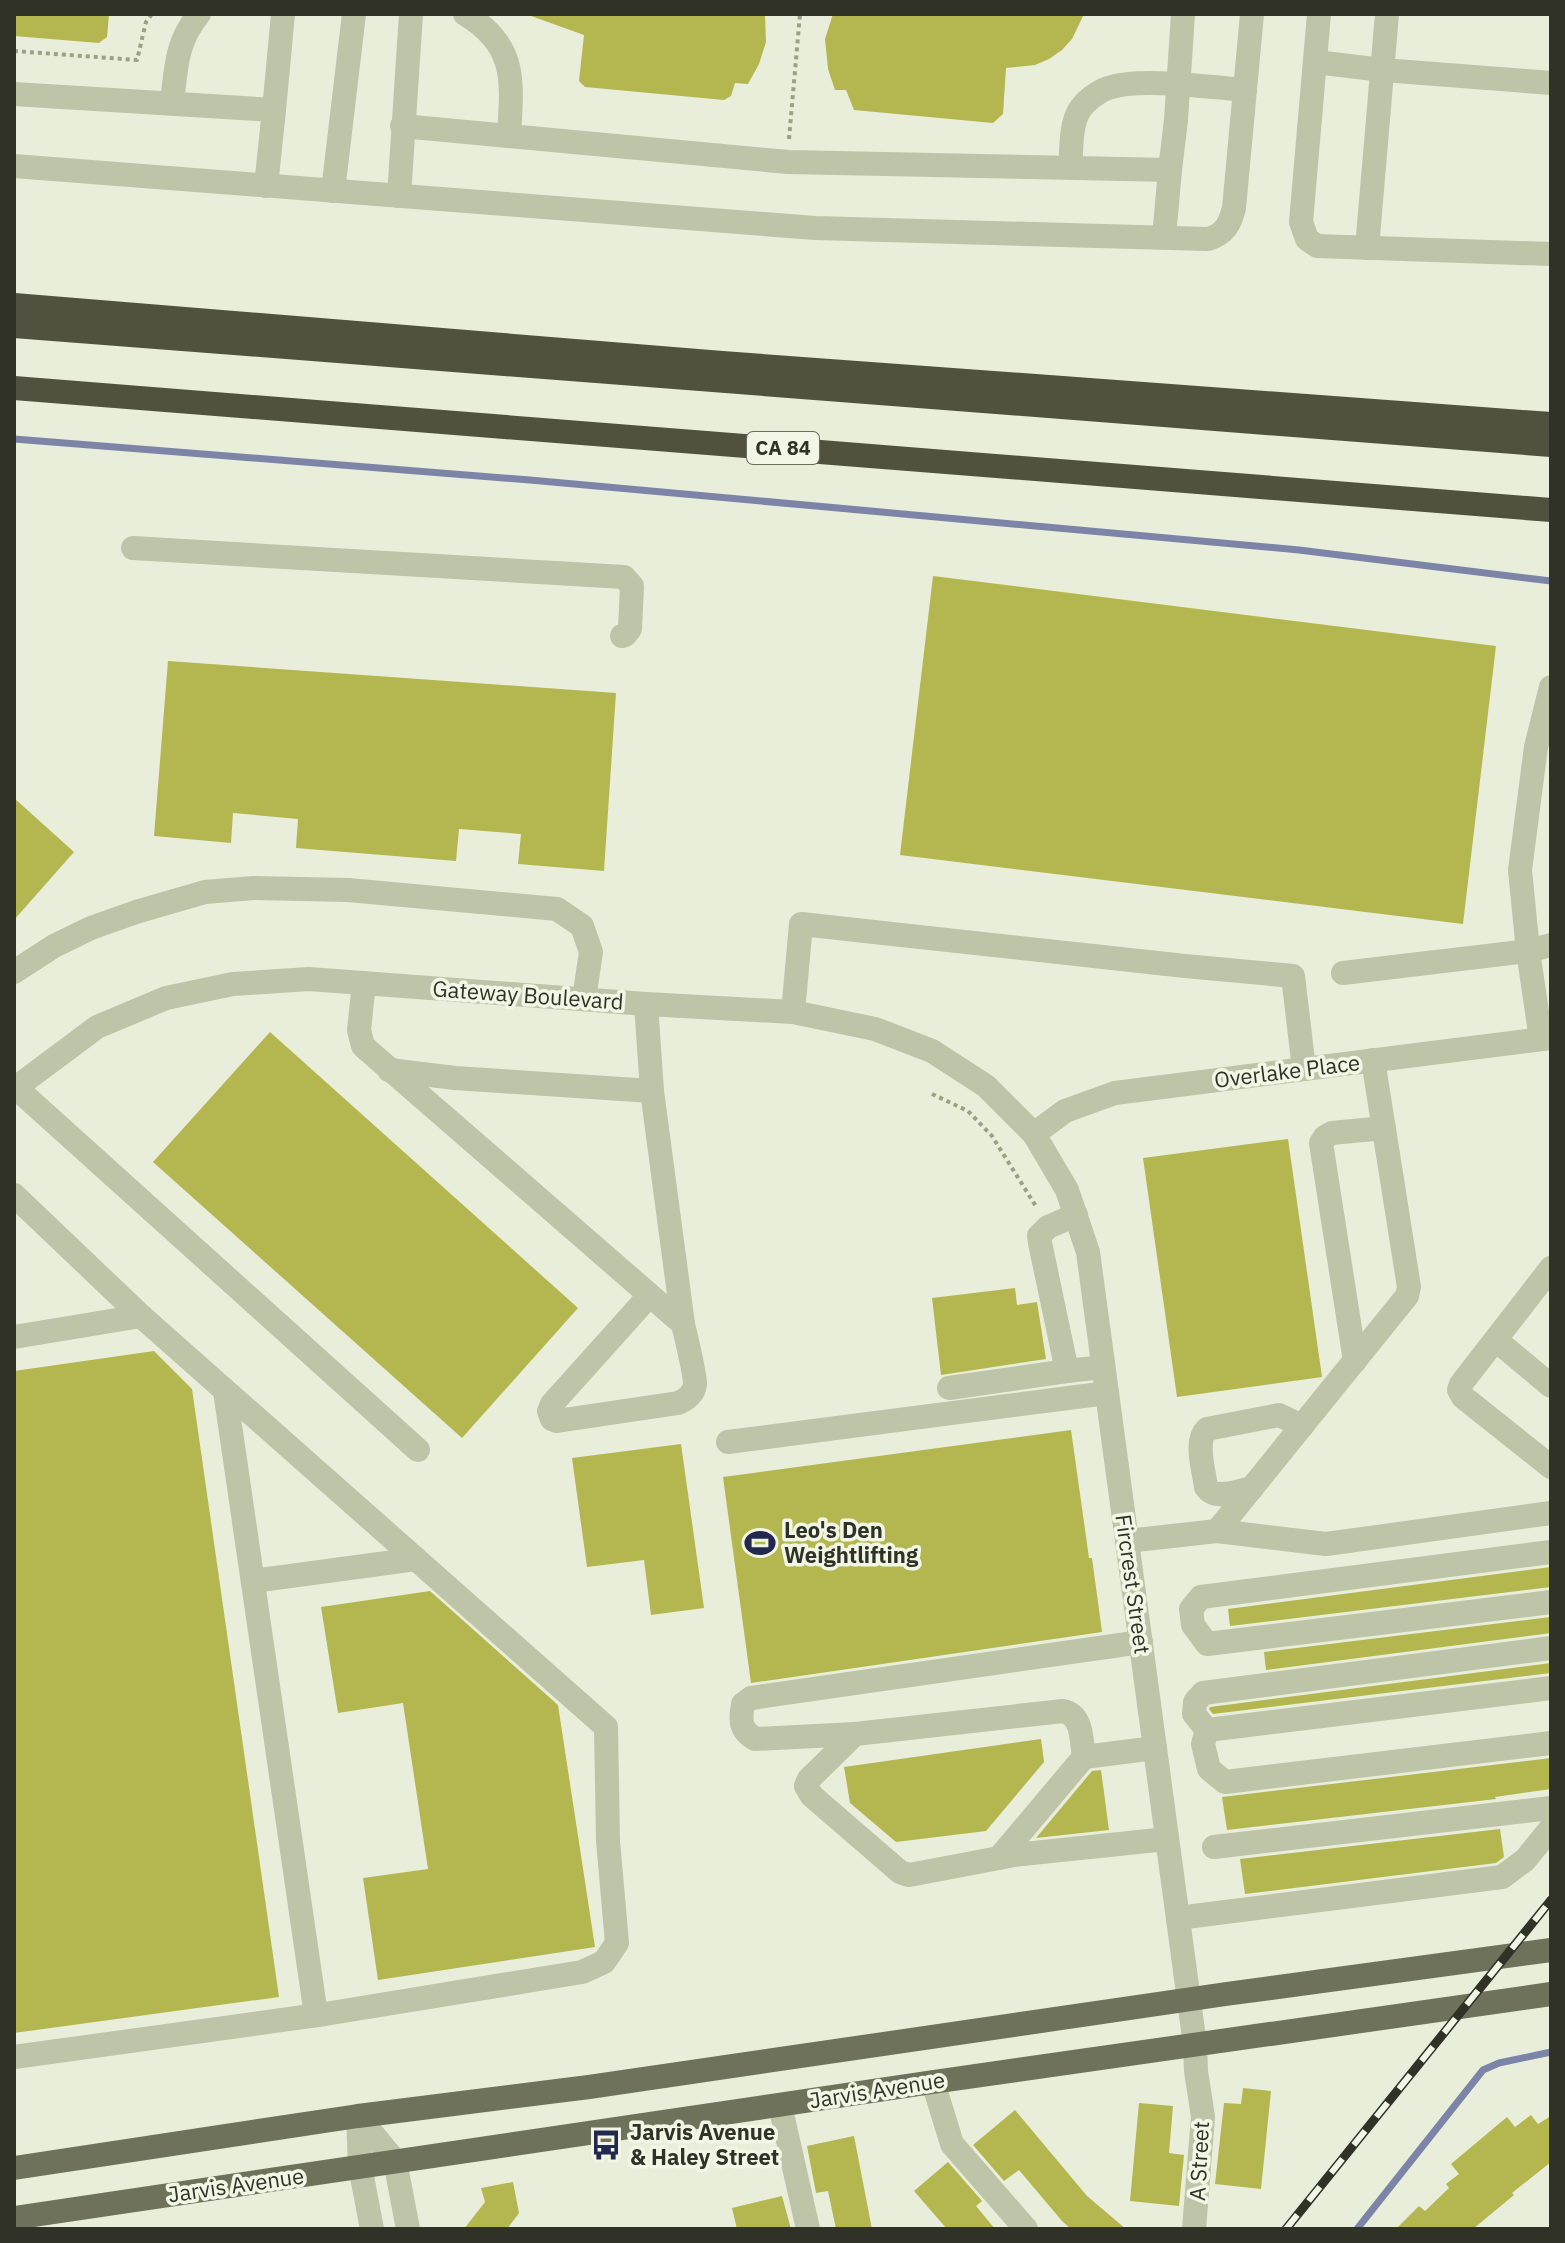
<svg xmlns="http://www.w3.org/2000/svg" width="1565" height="2243" font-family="'IBM Plex Sans',sans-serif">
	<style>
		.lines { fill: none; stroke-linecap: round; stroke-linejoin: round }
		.stream { stroke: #7c84a7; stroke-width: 7 }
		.building { fill: #b4b74f }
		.path { stroke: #9ba185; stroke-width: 4; stroke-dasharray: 4 4; stroke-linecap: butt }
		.minor { stroke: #bdc4a7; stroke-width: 24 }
		.major { stroke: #6f725a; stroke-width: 24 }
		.highway { stroke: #50523f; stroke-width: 24 }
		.rail-casing { stroke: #313227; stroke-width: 9 }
		.rail { stroke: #f1f6e5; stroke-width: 6; stroke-dasharray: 18; stroke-linecap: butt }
		.labels { text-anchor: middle; stroke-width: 7; stroke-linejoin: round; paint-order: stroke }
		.shield { fill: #f1f6e5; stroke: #6b6d60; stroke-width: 2 }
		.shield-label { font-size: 20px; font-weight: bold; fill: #313227 }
		.street-label { font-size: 22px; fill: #313227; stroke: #f1f6e5 }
		.poi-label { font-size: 22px; font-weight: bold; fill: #313227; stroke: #f1f6e5; text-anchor: start }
	</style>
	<rect width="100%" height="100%" fill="#e8eeda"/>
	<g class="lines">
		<!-- stream -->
		<g class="stream">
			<path d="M14,439L530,480L1299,550L1551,581"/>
			<path d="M1357,2229L1483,2070L1499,2063L1551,2052"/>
		</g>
	</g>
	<!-- building -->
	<g class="building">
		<path d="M14,14H109L107,37L99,43L14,36Z"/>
		<path d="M532,14H765L766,42L759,64L748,84L735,83L731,96L724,100L585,87L579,81L584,35L531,16Z"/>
		<path d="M833,14H1084L1072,39L1062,50L1049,59L1035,65L1006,68L1003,114L993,123L854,110L846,90H835L828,69L825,39Z"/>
		<path d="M933,576L1496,646L1463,924L900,855Z"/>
		<path d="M168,661L616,693L604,871L518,864L521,834L459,829L456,861L296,848L298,819L233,813L231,843L154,836Z"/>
		<path d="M14,798L74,852L14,920Z"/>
		<path d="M270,1032L578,1308L462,1438L153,1162Z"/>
		<path d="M1288,1139L1322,1377L1177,1397L1143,1158Z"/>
		<path d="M1015,1288L1017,1305L1037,1302L1046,1359L941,1375L932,1298Z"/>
		<path d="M154,1351L192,1389L279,1997L14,2033V1371Z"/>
		<path d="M1071,1430L1089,1558H1092L1102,1632L751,1683L723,1477Z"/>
		<path d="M681,1444L704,1608L651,1615L644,1560L587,1567L572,1458Z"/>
		<path d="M1551,1567V1587L1230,1626L1228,1609Z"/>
		<path d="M430,1591L558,1705L595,1947L378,1980L363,1878L428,1869L403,1703L338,1713L321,1607Z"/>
		<path d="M1551,1617V1633L1266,1670L1264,1652Z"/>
		<path d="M1551,1663V1673L1213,1714L1209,1709L1210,1707Z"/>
		<path d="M1041,1739L1044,1762L986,1831L896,1842L850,1803L844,1767Z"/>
		<path d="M1551,1758V1789L1495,1797L1496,1799L1227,1830L1222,1797Z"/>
		<path d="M1101,1770L1109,1830L1036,1838L1092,1771Z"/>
		<path d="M1500,1829L1504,1857L1496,1863L1245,1894L1240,1859Z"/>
		<path d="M1243,2088L1271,2091L1261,2189L1215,2184L1224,2103L1241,2104Z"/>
		<path d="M1139,2103L1173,2106L1169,2153L1184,2155L1179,2206L1130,2201Z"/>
		<path d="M1015,2110L1087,2196L1126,2229H1071L1062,2221L1019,2170L1004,2181L973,2145Z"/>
		<path d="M1531,2115L1538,2124L1551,2116V2162L1512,2193L1514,2195L1473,2229H1396L1419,2206L1425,2211L1449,2188L1446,2184L1459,2174L1451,2164L1507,2117L1515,2127Z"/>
		<path d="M854,2136L872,2229H836L828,2191L816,2193L807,2146Z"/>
		<path d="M948,2162L982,2201L976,2206L995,2229H947L914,2191Z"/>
		<path d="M513,2182L519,2213L507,2229H464L485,2202L481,2188Z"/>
		<path d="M782,2196L791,2229H737L732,2208Z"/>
	</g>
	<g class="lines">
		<!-- path -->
		<g class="path">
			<path d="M14,51L137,60L146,22L152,14"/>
			<path d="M789,139L800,14"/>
			<path d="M932,1094L968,1111L992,1136L1037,1208"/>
		</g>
		<!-- minor -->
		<g class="minor">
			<path d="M465,14C518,46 512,82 509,136L788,162L1170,170L1176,120L1183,14"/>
			<path d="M1319,14L1301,222L1307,239L1317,246L1551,254"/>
			<path d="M1315,62L1383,70L1551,83"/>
			<path d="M14,94L274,110L283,14"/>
			<path d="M172,103C176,68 176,42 199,14"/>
			<path d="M402,126L509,136"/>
			<path d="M14,166L815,228L1208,239C1225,234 1230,224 1234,208L1252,14"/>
			<path d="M1070,166C1072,149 1070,127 1079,111C1085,101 1097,92 1108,88C1140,77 1209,87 1245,90"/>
			<path d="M266,186L274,110"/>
			<path d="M333,191L354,14"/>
			<path d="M399,196L411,14"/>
			<path d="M1164,237L1170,170"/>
			<path d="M1367,248L1387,14"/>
			<path d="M133,548L624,577L632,586L630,629L625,635L622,636"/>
			<path d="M14,972L54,946L91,928L136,912L205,892L254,888L348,890L557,909L582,926L591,952L584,999"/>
			<path d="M1343,973L1528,951L1551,945"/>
			<path d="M364,983L359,1030L363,1046L683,1324C686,1337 695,1373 695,1384C694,1394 686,1400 678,1403L557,1421L552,1419L549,1411L552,1404L649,1296"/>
			<path d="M646,1004L652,1091"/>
			<path d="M793,1012L801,924L1185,966L1293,976L1304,1069"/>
			<path d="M1541,1039L1528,951L1520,870L1536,747L1551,687"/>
			<path d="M389,1070L455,1078L652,1091L683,1324"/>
			<path d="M14,1086L418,1450"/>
			<path d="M14,1089L97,1027L166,998L233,984L309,979L646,1004L793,1012L875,1029L932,1051L986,1086L1034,1134L1067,1190L1088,1252L1195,2045L1196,2071L1203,2117L1194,2229"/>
			<path d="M1034,1134L1065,1111L1115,1093L1551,1038"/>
			<path d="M14,1195L141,1316"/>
			<path d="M1076,1215L1048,1227L1039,1236L1040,1243L1067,1371L1103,1367"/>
			<path d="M1551,1268L1461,1384L1459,1390L1463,1397L1551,1467"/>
			<path d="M14,1337L141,1316L606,1727L608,1841L617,1943L604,1962L582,1972L325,2014L14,2057"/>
			<path d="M1496,1340L1551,1386"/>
			<path d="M1355,1361L1321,1143L1325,1137L1332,1133L1384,1128"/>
			<path d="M949,1388L1067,1371"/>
			<path d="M225,1391L316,2015"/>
			<path d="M728,1442L1107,1393"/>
			<path d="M1252,1488C1237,1491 1215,1501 1206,1487C1204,1470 1194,1441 1207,1429L1279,1415L1302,1426"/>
			<path d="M1217,1531L1407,1296L1409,1287L1373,1060"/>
			<path d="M1127,1541L1217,1531L1326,1544L1551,1513"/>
			<path d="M1551,1552L1201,1597L1191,1609L1193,1625L1207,1644L1551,1602"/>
			<path d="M253,1581L416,1559"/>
			<path d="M1551,1648L1203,1693L1195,1702L1194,1714L1207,1730L1551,1688"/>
			<path d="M1207,1730L1203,1744L1209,1769L1225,1782L1551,1743"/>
			<path d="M855,1734L755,1739C740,1730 740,1721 743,1704L751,1698L1141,1642"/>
			<path d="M1084,1757C1081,1740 1083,1715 1063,1711L855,1734L809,1779L806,1786L812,1796L900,1872L909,1875L999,1858L1084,1757L1155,1748"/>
			<path d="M1214,1847L1551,1808"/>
			<path d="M999,1858L1014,1855L1167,1839"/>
			<path d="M1178,1918L1502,1877L1525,1860L1551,1828"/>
			<path d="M933,2082L952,2144L1026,2229"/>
			<path d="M780,2105L808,2229"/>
			<path d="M358,2116L395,2161L408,2229"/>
			<path d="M358,2116L360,2166L372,2229"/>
		</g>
		<!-- major -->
		<g class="major">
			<path d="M14,2168L358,2116L589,2087L1226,1994L1551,1950"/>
			<path d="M14,2218L933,2082L1551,1994"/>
		</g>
		<!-- highway -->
		<g class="highway">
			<path d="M14,305L722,363L1551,424"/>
			<path d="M14,326L1551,445"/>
			<path d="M14,388L1551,510"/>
		</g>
		<!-- rail casing -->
		<g class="rail-casing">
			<path id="rail" d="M1286,2229L1551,1900"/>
		</g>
		<!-- rail -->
		<use href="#rail" class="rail"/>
	</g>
	<!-- icons -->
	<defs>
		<g id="stadium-bare" transform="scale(2.4)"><path d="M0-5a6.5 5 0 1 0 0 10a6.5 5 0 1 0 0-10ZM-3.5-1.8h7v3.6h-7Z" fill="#22284e" stroke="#f1f6e5" stroke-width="2.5" paint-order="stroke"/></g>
		<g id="bus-bare" transform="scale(2.4)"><path d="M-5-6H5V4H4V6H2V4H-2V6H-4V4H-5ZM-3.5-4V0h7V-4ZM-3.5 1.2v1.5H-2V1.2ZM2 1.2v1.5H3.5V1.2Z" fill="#22284e" stroke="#f1f6e5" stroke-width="2.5" paint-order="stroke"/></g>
	</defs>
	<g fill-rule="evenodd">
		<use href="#stadium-bare" x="760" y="1543"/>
		<use href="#bus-bare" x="606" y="2145"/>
	</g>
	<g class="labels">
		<!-- shield labels -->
		<rect class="shield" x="747" y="432" width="72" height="32" rx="6"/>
		<g class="shield-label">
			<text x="783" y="455">CA 84</text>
		</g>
		<!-- street labels -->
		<g class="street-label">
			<text transform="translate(528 995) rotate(4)" y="8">Gateway Boulevard</text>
			<text transform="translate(1287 1071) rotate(-7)" y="8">Overlake Place</text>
			<text transform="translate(1133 1584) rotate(82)" y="8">Fircrest Street</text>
			<text transform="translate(877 2090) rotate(-9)" y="8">Jarvis Avenue</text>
			<text transform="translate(1199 2161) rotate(-87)" y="8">A Street</text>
			<text transform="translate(236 2185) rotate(-8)" y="8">Jarvis Avenue</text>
		</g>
		<!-- poi labels -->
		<g class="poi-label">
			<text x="784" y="1538">Leo's Den<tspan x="784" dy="25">Weightlifting</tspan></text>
			<text x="630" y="2140">Jarvis Avenue<tspan x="630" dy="25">&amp; Haley Street</tspan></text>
		</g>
	</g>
	<!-- border -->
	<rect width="1565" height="2243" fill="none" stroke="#313227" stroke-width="32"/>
</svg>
